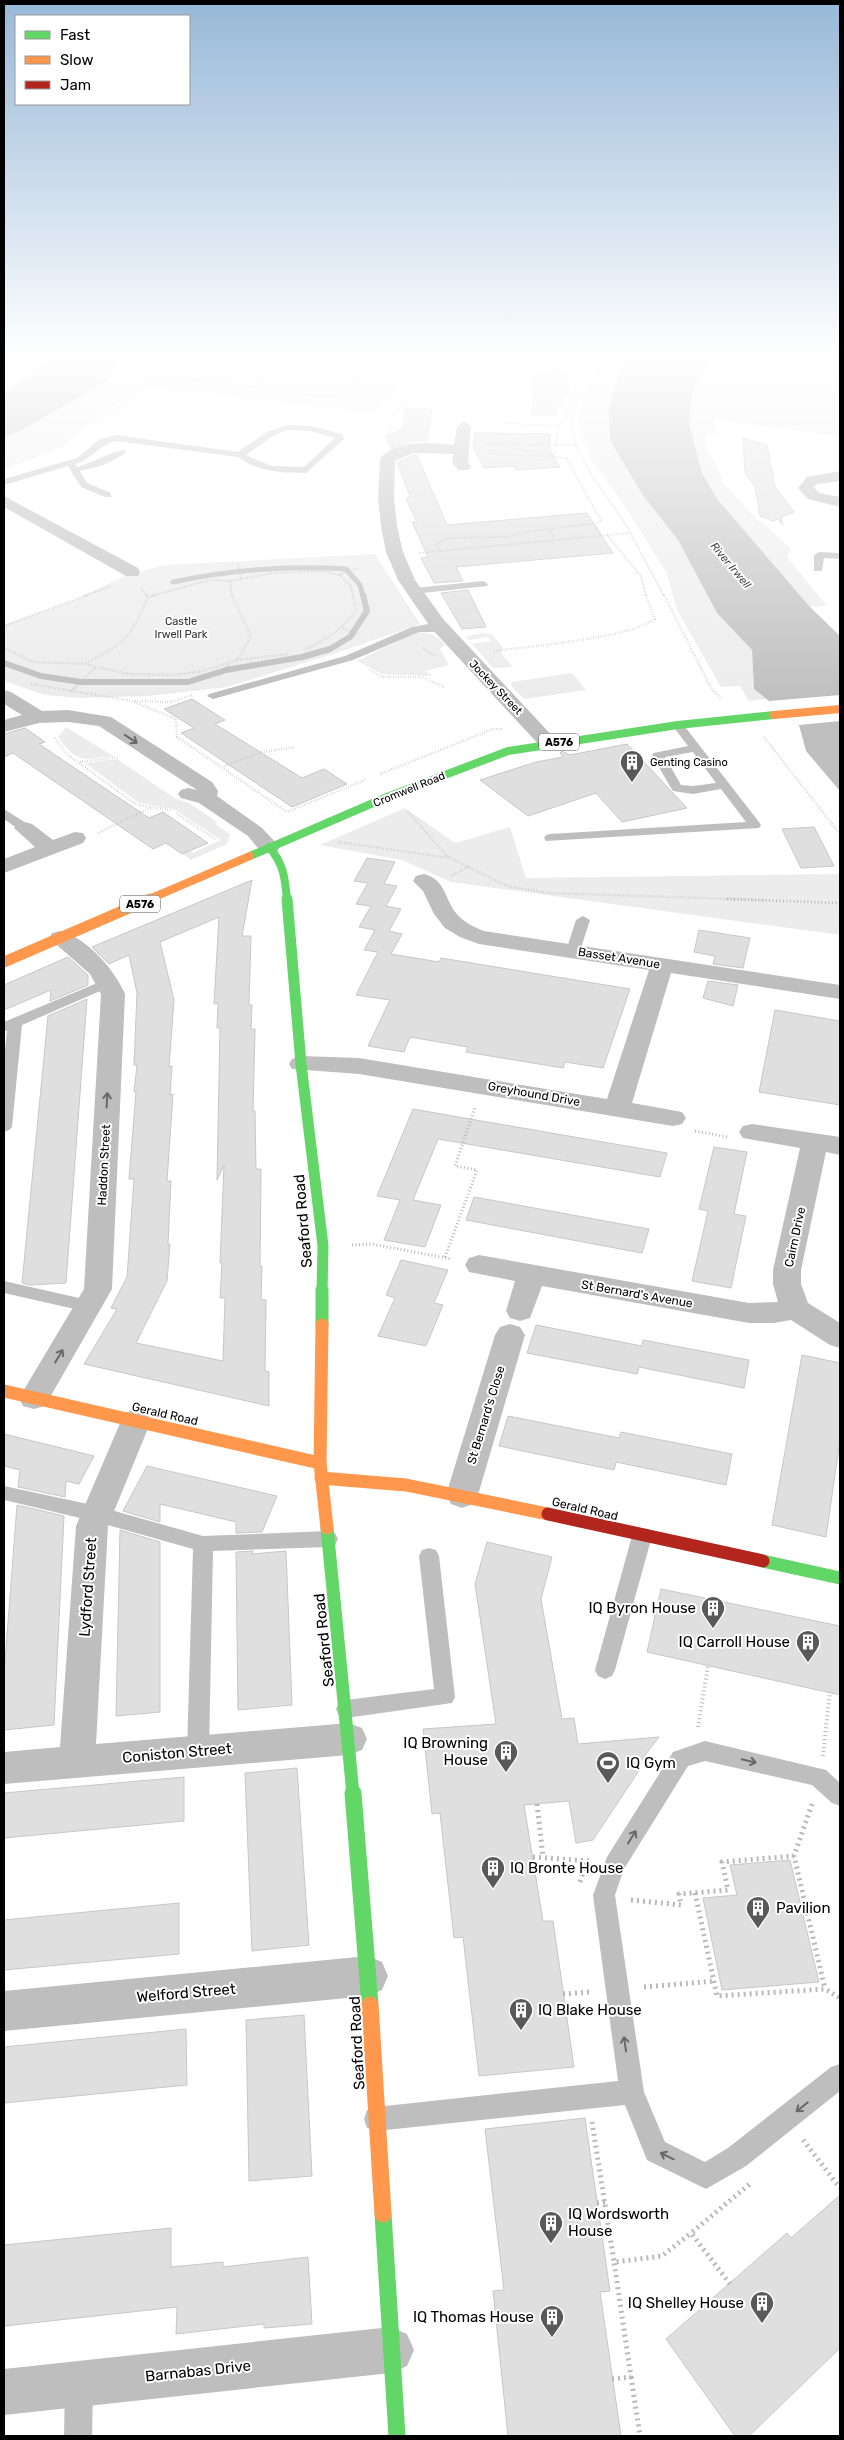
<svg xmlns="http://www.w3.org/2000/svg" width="844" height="2440" font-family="Rubik,sans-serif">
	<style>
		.green { fill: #ececec }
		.water { fill: #bfbfbf }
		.pier { fill: #fff }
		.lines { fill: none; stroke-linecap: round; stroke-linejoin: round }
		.stream-far1 { stroke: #bfbfbf; stroke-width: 5 }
		.stream { stroke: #bfbfbf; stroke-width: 6 }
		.building { fill: #dfdfdf; stroke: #c7c7c7; fill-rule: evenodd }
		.path-far4 { stroke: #b9b9b9; stroke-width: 2; stroke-dasharray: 0.5 1; stroke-linecap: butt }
		.path-far3 { stroke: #b9b9b9; stroke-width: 2.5; stroke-dasharray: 0.5 2; stroke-linecap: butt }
		.path-far2 { stroke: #b9b9b9; stroke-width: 3; stroke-dasharray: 1 2.5; stroke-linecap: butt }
		.path-far1 { stroke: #b9b9b9; stroke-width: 4; stroke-dasharray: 1 3; stroke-linecap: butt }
		.path { stroke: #b9b9b9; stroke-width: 5; stroke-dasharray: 2 4; stroke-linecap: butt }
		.lane { fill: #bebebe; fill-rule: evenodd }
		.street { fill: #bebebe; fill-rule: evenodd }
		.fast-far3 { stroke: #63d668; stroke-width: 8 }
		.fast-far2 { stroke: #63d668; stroke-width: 11 }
		.fast-far1 { stroke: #63d668; stroke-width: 13 }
		.fast { stroke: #63d668; stroke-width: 17 }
		.slow-far3 { stroke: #ff974d; stroke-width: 8 }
		.slow-far2 { stroke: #ff974d; stroke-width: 11 }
		.slow-far1 { stroke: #ff974d; stroke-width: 13 }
		.slow { stroke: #ff974d; stroke-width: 17 }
		.jam { stroke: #b3261e; stroke-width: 13 }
		.oneway { stroke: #686868 }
		.labels { text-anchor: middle; stroke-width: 4; stroke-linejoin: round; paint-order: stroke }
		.far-water-label { font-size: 11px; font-style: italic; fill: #444; stroke: #fff }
		.far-park-label { font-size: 11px; fill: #333; stroke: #fff }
		.far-street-label { font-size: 11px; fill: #000; stroke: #fff }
		.shield { fill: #fff; stroke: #4c4c4c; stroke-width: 1 }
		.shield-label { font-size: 11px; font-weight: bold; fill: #000 }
		.far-poi-label { font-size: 11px; fill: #000; stroke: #fff; text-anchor: start }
		.street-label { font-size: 12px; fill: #000; stroke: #fff }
		.near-street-label { font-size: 15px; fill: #000; stroke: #fff }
		.near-poi-label { font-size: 15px; fill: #000; stroke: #fff; text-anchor: end }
	</style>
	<rect width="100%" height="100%" fill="#fff"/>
	<!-- green -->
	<g class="green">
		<path d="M4,359H47L4,395Z"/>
		<path d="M121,359H440L414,360L394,369L397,388L373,413L140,386L60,448L4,470V437L22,430L116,368Z"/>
		<path d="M489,359H623L609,407L642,494L678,540L717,613L752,650L754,689L766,699L749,701L740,686L721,687L677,610L667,574L625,506L592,461L579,428V415L595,368Z"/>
		<path d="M710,359H840V437L714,419L717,434H708L705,443L725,485L758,521L762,522L791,549L787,557L827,606L810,607L718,500L702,473L689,424L693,389Z"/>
		<path d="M375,554L420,624L333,654L227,687L149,696L80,698L45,695L4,681V625L74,600L125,576L165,565Z"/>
		<path d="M417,632C428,632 438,635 445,645L440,649L449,665L425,671L433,676L382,674L357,661Z"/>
		<path d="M484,633L492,634L503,647L501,653L513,667L493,668L472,644L491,641L488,637L469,640L466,636Z"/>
		<path d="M572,673L586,690L524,699L511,686L512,682Z"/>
		<path d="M66,727L113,756C81,759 79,765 58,737Z"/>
		<path d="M117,759L176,799L189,803L217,822L215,824L230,834L227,844L191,860L183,854L190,851L193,853L221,840L173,809L139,803L85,763Z"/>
		<path d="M405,808L455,843L510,827L526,878L840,874V935L451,882L402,860L320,845Z"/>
	</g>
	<!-- water -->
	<g class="water">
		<path d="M47,359H121L107,381L22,430L4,437V395Z"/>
		<path d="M623,359H710L693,389L689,424L702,473L718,500L810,607L840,636V791L806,751L799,725L754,689L752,650L717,613L678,540L642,494L610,440L609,407Z"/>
	</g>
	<!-- pier -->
	<path class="pier" d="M840,695V721L799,725L769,701Z"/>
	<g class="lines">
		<!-- stream-far1 -->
		<path class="stream-far1" d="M173,582C231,570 287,565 346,569L360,585L363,596"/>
		<!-- stream -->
		<path class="stream" d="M4,663L41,676L81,682H188L226,670L302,657L330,649L350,637L367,611L363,595"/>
	</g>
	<!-- building -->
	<g class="building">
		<path d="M534,371L568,372V395H562V405H556V415H532Z"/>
		<path d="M406,408L432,409L427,441H411L391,448L386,436L402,430Z"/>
		<path d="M475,433L550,434V451L560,467L516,470L514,466L484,468L473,447Z"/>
		<path d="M743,438L767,445L775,487L794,512L781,517L783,525L778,519L773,521L760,516L755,487L745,473Z"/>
		<path d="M413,455H417L447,525L587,513L613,553L456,567L463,581L434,583L421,558L428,557L412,522H417L406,499L410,496L397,463Z"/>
		<path d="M468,590L486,627L462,629L441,593Z"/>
		<path d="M192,699L225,720L215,724L302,778L324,769L347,784L292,807L181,733L194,728L164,709Z"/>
		<path d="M25,728L45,742L39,744L149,818L163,812L208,843L182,854L166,843L153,849L13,753L4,757V734Z"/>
		<path d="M627,744L687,808L622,822L596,793L528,816L480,780L536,762L563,757L560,753L562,751L570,755Z"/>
		<path d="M814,827L834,866L801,868L782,829Z"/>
		<path d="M367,858L395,862L384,884L397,886L386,906L401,909L389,931L402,934L391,954L439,962L441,958L630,989L603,1068L565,1062L563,1068L466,1052L468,1047L410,1037L404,1052L368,1046L390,1000L356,995L378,952L364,950L375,930L359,927L371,906L356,904L368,883L354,881Z"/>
		<path d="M252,880L242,936H251L249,1005H252L251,1029H255L253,1111H255L256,1169H261L260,1266H262L261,1300H266L265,1371L269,1372V1406L84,1364L117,1309L111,1308L127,1277L134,1179H129L136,1092H134L137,1065H134L137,993L129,955L109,964L92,947ZM219,917L214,1004L218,1003L217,1028H220L217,1180L224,1165L220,1263H222L220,1298H225L223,1361L136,1343L167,1281L170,1244H168L171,1181H167L173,1094L170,1095L172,1066L169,1067L174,1000L160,942Z"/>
		<path d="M699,930L750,938L743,968L713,964L715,956L694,952Z"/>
		<path d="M68,957L88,975V985L50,1001L51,990L4,1010V985Z"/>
		<path d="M708,981L738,985L733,1006L703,998Z"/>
		<path d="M87,999L66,1283L30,1285L22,1283L48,1016Z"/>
		<path d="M775,1010L840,1021V1105L759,1092Z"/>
		<path d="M413,1109L447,1115L667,1153L660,1177L438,1139L413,1200L441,1205L425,1247L384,1240L400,1200L377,1196Z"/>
		<path d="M714,1147L747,1152L734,1214L746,1216L731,1288L692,1281L708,1211L699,1209Z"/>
		<path d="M474,1197L649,1229L642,1253L466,1220Z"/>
		<path d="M401,1260L448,1270L434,1303L443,1305L426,1346L378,1336L395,1298L386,1295Z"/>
		<path d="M536,1325L642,1346L643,1340L749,1360L744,1388L639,1367L637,1374L527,1353Z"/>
		<path d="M802,1355L840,1363V1440L826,1537L772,1525Z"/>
		<path d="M508,1416L619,1438L621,1432L732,1454L726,1485L616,1462L614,1470L499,1446Z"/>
		<path d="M4,1434L94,1456L79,1484L66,1481L65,1497L18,1487L20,1470L4,1466Z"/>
		<path d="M147,1466L277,1496L262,1532L236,1533V1522L160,1504V1522L123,1511Z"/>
		<path d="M17,1505L64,1516L54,1725L4,1730V1675Z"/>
		<path d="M120,1530L160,1542V1712L116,1716Z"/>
		<path d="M487,1542L552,1557L541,1599L562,1719L574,1718L578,1744L659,1737L636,1767L640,1769L593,1840L576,1843L569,1801L524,1805L543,1921H553L574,2067L479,2076L463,1937L454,1938L440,1813L432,1814L423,1729L496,1724L475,1584Z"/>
		<path d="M253,1551L252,1554L286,1551L292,1705L238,1710L236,1552Z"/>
		<path d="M661,1589L840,1626V1695L647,1652Z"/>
		<path d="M297,1768L309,1945L252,1951L245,1773Z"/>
		<path d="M184,1777V1821L4,1838V1793Z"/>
		<path d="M790,1860L819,1982L722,1990L703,1898L737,1895L730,1865Z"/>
		<path d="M179,1903V1954L4,1970V1920Z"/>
		<path d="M304,2015L312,2176L249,2181L246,2020Z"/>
		<path d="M186,2029L187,2085L4,2103V2047Z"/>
		<path d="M585,2118L610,2291L600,2292L621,2436H508L493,2291L504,2290L485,2129Z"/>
		<path d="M840,2195V2348L749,2436H735L666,2339L787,2233L791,2238Z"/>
		<path d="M171,2228V2267L223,2262V2267L308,2257L312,2324L264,2328V2324L176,2334L177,2307L4,2326V2245Z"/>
	</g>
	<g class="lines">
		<!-- path-far4 -->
		<g class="path-far4">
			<path d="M577,359L592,365"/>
			<path d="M594,359L571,417L576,446L591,474L626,525L664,596"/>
			<path d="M169,376L189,359"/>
			<path d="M251,387L267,373"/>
			<path d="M101,421L157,377L168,376L313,395H334L353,389L366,366L376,359"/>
			<path d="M389,435L393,415L410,395L413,372C455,357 526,367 572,369L580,373L565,418L559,426L500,423"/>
			<path d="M485,444L578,445"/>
			<path d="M511,448L553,455"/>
			<path d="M484,453L554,457L559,426"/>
			<path d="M595,525L601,535"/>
			<path d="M549,530L554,539"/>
			<path d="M607,535L641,576L646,596"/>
			<path d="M440,551L436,544L449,538L506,537L531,531L599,523L601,520L566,458L554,457"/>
			<path d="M419,553L630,533"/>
			<path d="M238,564L241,580"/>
			<path d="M339,575L358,568"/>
			<path d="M230,581L232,596"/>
			<path d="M141,588L147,596"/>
			<path d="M84,596L111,586"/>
			<path d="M151,596L210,580L230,581L274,573L322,571L339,575L351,586L353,596"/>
		</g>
		<!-- path-far3 -->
		<g class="path-far3">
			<path d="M146,595L148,597L156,595"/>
			<path d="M232,595L251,637L237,660"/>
			<path d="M664,595L711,688L721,699"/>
			<path d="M4,626L87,595"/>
			<path d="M343,629L359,634"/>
			<path d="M4,648L33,662L85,664L128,674L173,675L203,671L237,660L288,654"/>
			<path d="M423,648L435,656"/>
			<path d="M306,649C326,640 342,629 356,611L353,595"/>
			<path d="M494,651C530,646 630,638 655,619L646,595"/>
			<path d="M86,663C127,641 129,640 148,597"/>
			<path d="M370,670L382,677H422L444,687"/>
			<path d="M221,675L229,664"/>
			<path d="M31,684L132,701L176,719L177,737L287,812L365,780"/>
			<path d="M71,691L96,667"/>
			<path d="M135,701L171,702L193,695"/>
			<path d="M764,737L840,834"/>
			<path d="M55,738L68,755L137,805L172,810"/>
			<path d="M80,762L118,757"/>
			<path d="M224,766L262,752L296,747"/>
			<path d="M380,774L493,729H503"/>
			<path d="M408,812L449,858"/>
			<path d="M177,814L217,840"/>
			<path d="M98,833L152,807"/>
			<path d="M339,842L450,858L507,886L549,893L764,900"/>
			<path d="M451,876L470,866"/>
		</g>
		<!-- path-far2 -->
		<g class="path-far2">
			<path d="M727,899L840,903"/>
			<path d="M695,1131L728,1137"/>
			<path d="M352,1245L371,1244L452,1259"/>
			<path d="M445,1257L477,1170L455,1166L475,1107"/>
		</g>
		<!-- path-far1 -->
		<g class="path-far1">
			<path d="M698,1727L708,1666"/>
			<path d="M823,1756L830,1692"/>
		</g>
		<!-- path -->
		<g class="path">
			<path d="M537,1804L543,1857"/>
			<path d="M812,1804L794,1856L825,1989"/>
			<path d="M533,1857L589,1861"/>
			<path d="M580,1882L586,1862"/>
			<path d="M695,1893L717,1996L825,1989L840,1998"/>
			<path d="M631,1900L681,1905L679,1894L728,1890L722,1862L794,1856"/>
			<path d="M644,1987L714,1981"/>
			<path d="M563,1994L590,1992"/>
			<path d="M592,2122L614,2262"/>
			<path d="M803,2140L840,2188"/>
			<path d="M597,2203L605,2202"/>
			<path d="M730,2284L691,2233L751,2183"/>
			<path d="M631,2377L640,2436"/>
			<path d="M612,2379L631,2377L614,2262L662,2256L691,2233"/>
		</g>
		<!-- lane -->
		<g class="lane">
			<path d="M287,425L310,426L342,434L344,439L306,473C281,473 259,472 238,457L116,441C100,444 91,460 75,464L77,467C88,464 118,449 125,450V454L101,466L80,471L87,483L111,493V497H105L81,487L68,466L4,485V479L77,458L100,439L116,435L238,452L267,432ZM287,430L310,431L335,438L304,467L271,466L246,455L273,436Z"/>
			<path d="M819,552L840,553V559L824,558L822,571H814V555Z"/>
			<path d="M483,581L488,584L487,586L414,594L409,591L414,588Z"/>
			<path d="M428,624L447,627L448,629L443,632H419L353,660L213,699L207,696L209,694L345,656L412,627Z"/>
			<path d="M678,722L682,723L759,822L761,825L759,828L546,841L544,838L546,835L550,834L746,822L721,789L693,794L673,791L671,788L652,755L654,753L688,746L672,725ZM693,752L716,783L693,786L681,785L665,757Z"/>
			<path d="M4,809L29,825L31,828L29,831H21L4,819Z"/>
			<path d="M583,916L590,920L580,951L578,954H568L566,951L576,920Z"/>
			<path d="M109,978L114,979L116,982L114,985L22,1025L12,1127L9,1130L4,1132V1059L7,1031H4V1022Z"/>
			<path d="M4,1281L88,1300L94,1302L97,1306L94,1310L88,1312L4,1293Z"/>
			<path d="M4,1486L97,1506L203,1536L328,1531L335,1533L338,1539L335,1545L328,1547L213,1551L209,1751L206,1758L198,1761L190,1758L187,1751L193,1549L97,1522L4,1500Z"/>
			<path d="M642,1528L649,1530L652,1536L615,1670L612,1676L605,1679L598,1676L595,1670L632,1536L635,1530Z"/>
			<path d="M429,1548L436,1550L439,1556L455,1697L452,1703L346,1718L339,1716L336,1709L339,1702L346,1700L434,1689L419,1556L422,1550Z"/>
			<path d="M705,1741L826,1770L840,1783V1806L832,1803L812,1785L705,1761L688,1766L624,1869L615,1895L644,2092L665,2142L705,2162L728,2148L831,2067L840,2064V2091L746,2166L706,2189L647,2160L625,2105L376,2131L367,2128L364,2119L367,2110L376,2107L618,2081L593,1895L607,1857L673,1752Z"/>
			<path d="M79,2372L89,2376L93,2386L92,2436H64L65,2386L69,2376Z"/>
		</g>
		<!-- street -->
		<g class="street">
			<path d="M464,422L471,426L468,462L471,467L468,470H458L452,462L453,454L413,453L395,461L394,499L397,526L403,552L415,580L444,620L556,740L559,744L556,748H542L431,628L398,580L386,552L381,526L378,499L380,459C396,438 432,443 454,445L457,426Z"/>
			<path d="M840,471V481L817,484L814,487L819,493L840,497V507L808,499L798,488L807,477Z"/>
			<path d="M4,496L138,568L140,572L138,576H126L4,507Z"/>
			<path d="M4,690L11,692L42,711L68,710L111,717L212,782L218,791L217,796L262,828L280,847L277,852L269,853L261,852L248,836L199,803L181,798L178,794L181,790L188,788L197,790L99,726L68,722L39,723L4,732V720L22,715L4,704Z"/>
			<path d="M25,822L32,824L53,840L75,832L83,833L86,838L83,843L4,873V859L35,847L14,828L18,824Z"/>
			<path d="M424,874C446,880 444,898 456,913C463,922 474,927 484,931L840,985V999L671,973L632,1103L682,1112L686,1118L682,1124L673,1126L359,1074L292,1069L289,1064L292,1059L301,1056L359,1058L607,1099L649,970L479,944L460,937L445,928L434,914L423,891L413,881L416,876Z"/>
			<path d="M60,931C86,937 115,970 125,994L112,1289L45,1406L34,1409L23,1406L19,1398L84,1289L101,994L90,974L49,938L52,933Z"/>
			<path d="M752,1124L840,1137V1155L826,1152L801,1270V1284L808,1303L840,1323V1348L830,1345L791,1320L774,1323H749L542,1286L530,1318L520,1321L510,1318L506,1311L515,1281L469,1272L465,1265L469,1258L479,1255L749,1303L778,1302L773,1284V1270L800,1148L743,1138L739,1132L743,1126Z"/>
			<path d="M510,1324L520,1327L525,1335L478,1495L473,1504L462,1508L451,1504L446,1495L495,1335L500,1327Z"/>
			<path d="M136,1409L147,1413L151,1421L108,1526L96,1744L349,1723L362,1728L367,1739L362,1750L349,1755L4,1784V1752L60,1747L76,1526L121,1421L125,1413Z"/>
			<path d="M368,1956L382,1962L388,1976L382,1990L368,1996L4,2031V1991Z"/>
			<path d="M391,2327L407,2334L414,2350L407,2366L391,2373L4,2415V2369Z"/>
		</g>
		<!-- fast-far3 -->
		<g class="fast-far3">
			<path d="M269,847C284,864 285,879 287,900"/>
			<path d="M250,856L387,797L508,751L678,725L774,715"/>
		</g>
		<!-- fast-far2 -->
		<path class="fast-far2" d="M287,899L301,1064L323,1246L322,1292"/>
		<!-- fast-far1 -->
		<g class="fast-far1">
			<path d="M322,1325V1290"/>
			<path d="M327,1528L353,1794"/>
			<path d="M763,1561L840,1578"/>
		</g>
		<!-- fast -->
		<g class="fast">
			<path d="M353,1793L370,2005"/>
			<path d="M383,2214L397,2436"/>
		</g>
		<!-- slow-far3 -->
		<g class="slow-far3">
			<path d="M774,715L840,709"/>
			<path d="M147,900L250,856"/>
		</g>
		<!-- slow-far2 -->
		<path class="slow-far2" d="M4,962L150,899"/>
		<!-- slow-far1 -->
		<g class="slow-far1">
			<path d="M322,1325L320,1463L327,1528"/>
			<path d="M4,1391L320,1463"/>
			<path d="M321,1478L406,1485L548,1514"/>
		</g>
		<!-- slow -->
		<path class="slow" d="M370,2005L383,2214"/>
		<!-- jam -->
		<path class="jam" d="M548,1514L763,1561"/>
	</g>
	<!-- one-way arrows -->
	<defs><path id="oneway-shaft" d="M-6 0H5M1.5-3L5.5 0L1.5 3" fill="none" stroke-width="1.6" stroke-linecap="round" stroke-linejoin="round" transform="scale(1.25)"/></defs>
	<g class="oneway">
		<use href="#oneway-shaft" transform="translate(131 739) rotate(33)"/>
		<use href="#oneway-shaft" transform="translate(107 1100) rotate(-87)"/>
		<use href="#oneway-shaft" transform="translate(59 1356) rotate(-59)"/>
		<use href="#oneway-shaft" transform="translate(749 1761) rotate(13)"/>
		<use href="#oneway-shaft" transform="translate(632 1837) rotate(-58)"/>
		<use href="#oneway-shaft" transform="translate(625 2044) rotate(-98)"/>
		<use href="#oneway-shaft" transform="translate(802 2107) rotate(141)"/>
		<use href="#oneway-shaft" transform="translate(667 2156) rotate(-154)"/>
	</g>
	<!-- sky -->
	<linearGradient id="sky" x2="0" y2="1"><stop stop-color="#97b8d8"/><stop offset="0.51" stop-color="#fff"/><stop offset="1" stop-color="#fff" stop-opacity="0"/></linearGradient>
	<rect width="844" height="700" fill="url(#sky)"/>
	<!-- icons -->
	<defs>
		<g id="building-pin" transform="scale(1.25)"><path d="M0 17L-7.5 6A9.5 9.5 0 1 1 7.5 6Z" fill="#595959" stroke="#fff"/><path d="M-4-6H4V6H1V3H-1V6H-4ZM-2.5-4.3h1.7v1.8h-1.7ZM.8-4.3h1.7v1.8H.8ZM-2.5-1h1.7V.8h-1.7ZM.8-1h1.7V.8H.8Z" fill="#fff"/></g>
		<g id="stadium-pin" transform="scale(1.25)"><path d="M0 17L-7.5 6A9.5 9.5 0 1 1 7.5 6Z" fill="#595959" stroke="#fff"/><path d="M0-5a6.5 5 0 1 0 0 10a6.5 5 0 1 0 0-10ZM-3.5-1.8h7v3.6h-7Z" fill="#fff"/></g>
	</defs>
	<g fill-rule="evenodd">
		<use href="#building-pin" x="632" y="762"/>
		<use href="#building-pin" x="713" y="1608"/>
		<use href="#building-pin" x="808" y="1642"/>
		<use href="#building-pin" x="506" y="1752"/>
		<use href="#stadium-pin" x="608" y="1763"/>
		<use href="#building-pin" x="493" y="1868"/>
		<use href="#building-pin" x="758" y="1908"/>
		<use href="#building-pin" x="521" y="2010"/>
		<use href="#building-pin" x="551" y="2223"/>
		<use href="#building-pin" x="762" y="2303"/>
		<use href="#building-pin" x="552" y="2317"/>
	</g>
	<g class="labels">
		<!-- far-water labels -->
		<g class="far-water-label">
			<text transform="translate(731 565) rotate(50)" y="4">River Irwell</text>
		</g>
		<!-- far-park labels -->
		<g class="far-park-label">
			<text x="181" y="625">Castle<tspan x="181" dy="13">Irwell Park</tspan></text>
		</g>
		<!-- far-street labels -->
		<g class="far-street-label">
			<text transform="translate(496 687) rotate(46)" y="4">Jockey Street</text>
			<text transform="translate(409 789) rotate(-22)" y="4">Cromwell Road</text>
		</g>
		<!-- shield labels -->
		<g class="shield">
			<rect x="539" y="733.5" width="40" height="17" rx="4"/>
			<rect x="120" y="895.5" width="40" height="17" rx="4"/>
		</g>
		<g class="shield-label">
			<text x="559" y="746">A576</text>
			<text x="140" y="908">A576</text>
		</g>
		<!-- far-poi labels -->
		<g class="far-poi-label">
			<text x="650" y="766">Genting Casino</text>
		</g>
		<!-- street labels -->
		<g class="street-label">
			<text transform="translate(619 958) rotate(9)" y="4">Basset Avenue</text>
			<text transform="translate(534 1094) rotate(10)" y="4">Greyhound Drive</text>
			<text transform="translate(104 1165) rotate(-87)" y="4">Haddon Street</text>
			<text transform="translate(795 1237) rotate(-78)" y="4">Cairn Drive</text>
			<text transform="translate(637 1294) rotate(10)" y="4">St Bernard's Avenue</text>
			<text transform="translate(165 1414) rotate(13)" y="4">Gerald Road</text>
			<text transform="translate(486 1415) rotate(-73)" y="4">St Bernard's Close</text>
			<text transform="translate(585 1509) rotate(13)" y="4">Gerald Road</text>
		</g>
		<!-- near-street labels -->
		<g class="near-street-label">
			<text transform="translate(303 1221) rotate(-95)" y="5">Seaford Road</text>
			<text transform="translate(88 1587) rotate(-86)" y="5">Lydford Street</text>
			<text transform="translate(324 1640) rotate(-96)" y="5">Seaford Road</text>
			<text transform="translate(177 1753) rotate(-5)" y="5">Coniston Street</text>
			<text transform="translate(186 1993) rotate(-5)" y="5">Welford Street</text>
			<text transform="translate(357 2043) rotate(-93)" y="5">Seaford Road</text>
			<text transform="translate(198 2371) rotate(-6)" y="5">Barnabas Drive</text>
		</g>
		<!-- near-poi labels -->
		<g class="near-poi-label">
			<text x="696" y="1613">IQ Byron House</text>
			<text x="790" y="1647">IQ Carroll House</text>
			<text x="488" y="1748">IQ Browning<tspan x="488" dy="17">House</tspan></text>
			<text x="626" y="1768" text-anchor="start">IQ Gym</text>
			<text x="510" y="1873" text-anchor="start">IQ Bronte House</text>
			<text x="776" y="1913" text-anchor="start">Pavilion</text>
			<text x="538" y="2015" text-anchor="start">IQ Blake House</text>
			<text x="568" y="2219" text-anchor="start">IQ Wordsworth<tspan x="568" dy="17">House</tspan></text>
			<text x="744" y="2308">IQ Shelley House</text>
			<text x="534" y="2322">IQ Thomas House</text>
		</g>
	</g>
	<!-- border -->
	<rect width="844" height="2440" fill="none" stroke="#000000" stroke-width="10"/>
	<!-- legend -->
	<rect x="15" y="15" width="175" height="90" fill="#ffffff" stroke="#999999"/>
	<rect x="25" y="31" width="25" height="8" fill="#63d668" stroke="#999999"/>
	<text x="60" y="40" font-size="15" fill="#000000">Fast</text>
	<rect x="25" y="56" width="25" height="8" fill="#ff974d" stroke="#999999"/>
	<text x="60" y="65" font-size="15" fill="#000000">Slow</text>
	<rect x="25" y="81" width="25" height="8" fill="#b3261e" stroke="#999999"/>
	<text x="60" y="90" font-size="15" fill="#000000">Jam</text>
</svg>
